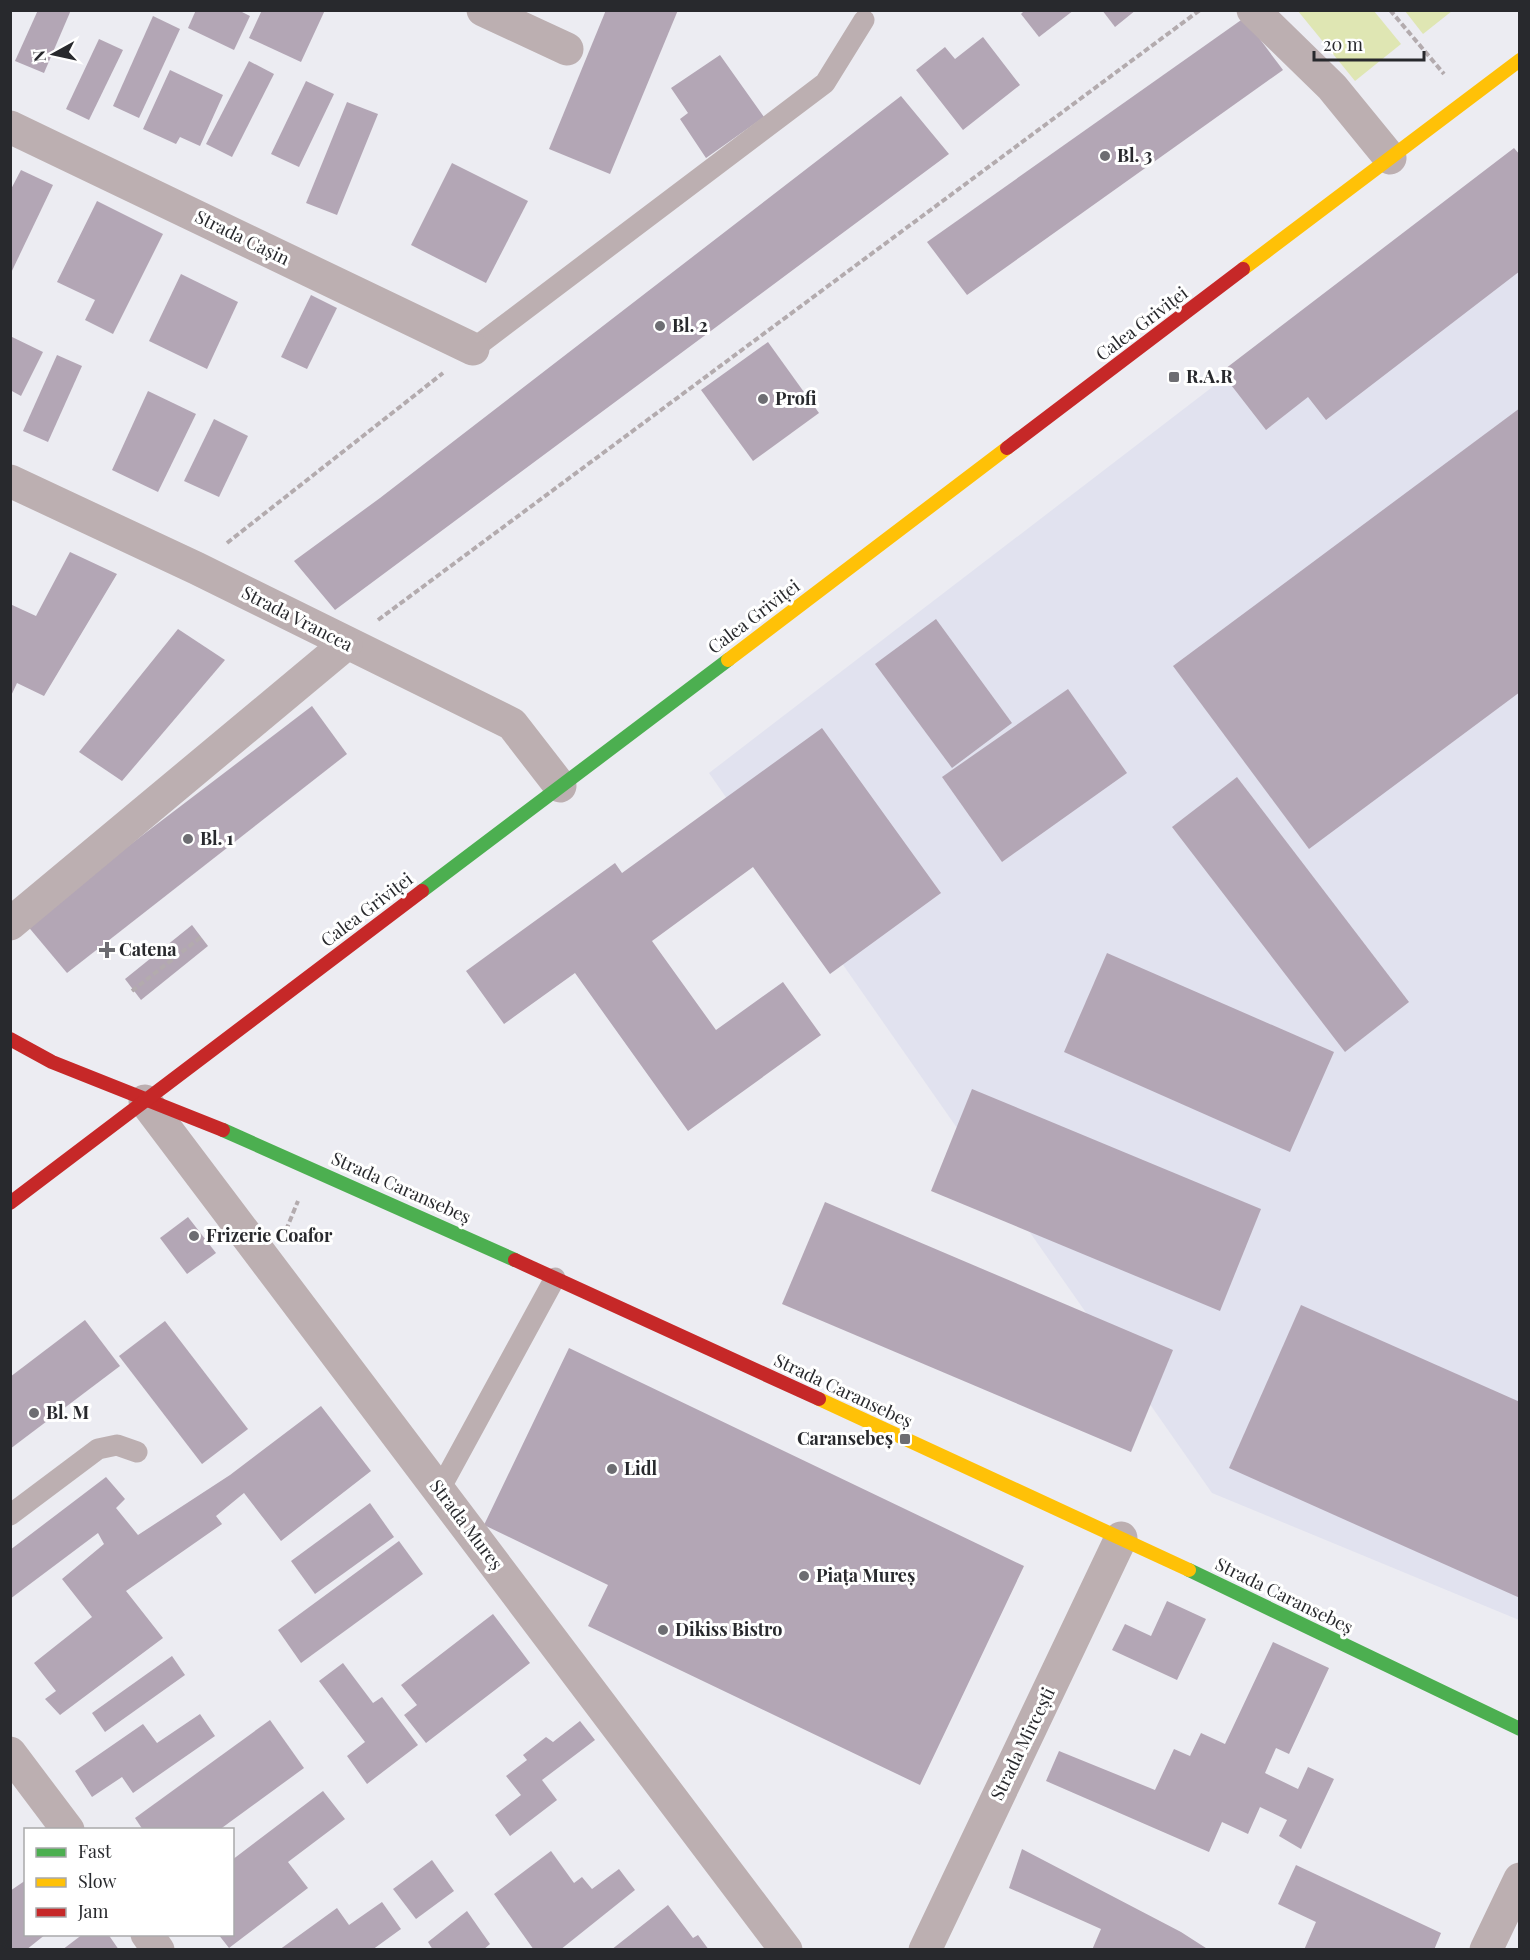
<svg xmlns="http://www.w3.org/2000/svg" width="1530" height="1960" font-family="'Playfair Display',serif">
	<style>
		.built { fill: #e1e2ef }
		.green { fill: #dfe6b3 }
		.building { fill: #b3a6b5 }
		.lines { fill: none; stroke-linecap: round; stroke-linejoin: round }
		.path { stroke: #b3abae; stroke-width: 4; stroke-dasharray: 6 3; stroke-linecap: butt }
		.lane { stroke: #bcafb1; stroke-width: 21 }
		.street { stroke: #bcafb1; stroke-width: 33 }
		.fast { stroke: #4caf50; stroke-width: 14 }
		.slow { stroke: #ffc107; stroke-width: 14 }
		.jam { stroke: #c62828; stroke-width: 14 }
		.poi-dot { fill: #6d6d72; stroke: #fff; stroke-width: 2 }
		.labels { text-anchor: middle; stroke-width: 6; stroke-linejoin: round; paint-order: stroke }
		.poi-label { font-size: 18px; font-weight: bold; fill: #28292d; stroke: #fff; text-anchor: start }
		.street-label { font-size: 18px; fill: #28292d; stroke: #fff }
	</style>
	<rect width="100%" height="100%" fill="#ececf2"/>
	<!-- built -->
	<path class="built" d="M1519,152V1620L1212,1493L709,773Z"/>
	<!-- green -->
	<g class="green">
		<path d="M1298,11H1374L1401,44L1355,81Z"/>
		<path d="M1405,11H1452L1423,34Z"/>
	</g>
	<!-- building -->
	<g class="building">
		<path d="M38,10H71L44,73L15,61Z"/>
		<path d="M196,10H238L250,16L234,50L188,28Z"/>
		<path d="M262,10H325L301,62L249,38Z"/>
		<path d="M606,10H678L610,174L549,149Z"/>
		<path d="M1025,10H1074L1039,37L1021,14Z"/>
		<path d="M1102,10H1136L1115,27Z"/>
		<path d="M153,16L180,29L139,118L113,106Z"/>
		<path d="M1244,18L1283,70L967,295L927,242Z"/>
		<path d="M983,37L1020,85L963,130L916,70L945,47L955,59Z"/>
		<path d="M99,39L123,50L89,120L66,109Z"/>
		<path d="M720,55L764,117L706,158L680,119L688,113L671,88Z"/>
		<path d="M249,61L274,74L232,157L206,144Z"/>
		<path d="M170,70L223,95L200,146L180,137L176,144L143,129Z"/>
		<path d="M306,81L334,94L299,167L271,154Z"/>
		<path d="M901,96L949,154L335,610L294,561L380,498Z"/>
		<path d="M347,102L378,114L337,215L306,203Z"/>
		<path d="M1514,148L1520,155V271L1326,420L1308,397L1266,430L1221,372Z"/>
		<path d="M452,163L528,201L486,283L411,245Z"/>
		<path d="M21,170L53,185L10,275V191Z"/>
		<path d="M97,201L163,234L113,334L85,320L95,300L57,282Z"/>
		<path d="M181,274L238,302L207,369L149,341Z"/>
		<path d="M311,295L337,308L307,369L281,357Z"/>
		<path d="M10,336L43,352L21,396L10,390Z"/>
		<path d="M768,342L819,413L753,461L701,390Z"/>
		<path d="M57,355L82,366L48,442L23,431Z"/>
		<path d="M148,391L196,414L158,492L112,470Z"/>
		<path d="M1520,408V692L1309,849L1173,666Z"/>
		<path d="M214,419L248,436L219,497L184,481Z"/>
		<path d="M70,552L117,574L44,696L17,683L10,698V604L36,616Z"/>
		<path d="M936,619L1012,723L952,768L875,664Z"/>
		<path d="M178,629L225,660L122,781L79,752Z"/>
		<path d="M1068,689L1127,773L1002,862L942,777Z"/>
		<path d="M312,706L347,754L67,973L26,924Z"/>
		<path d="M822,728L941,893L830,974L753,867L652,941L716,1030L783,982L821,1035L688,1131L575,973L504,1024L466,971L615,863L622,873Z"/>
		<path d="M1237,777L1409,1002L1345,1052L1172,827Z"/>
		<path d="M192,925L208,946L141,1000L125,979Z"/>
		<path d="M1107,953L1334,1052L1290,1152L1064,1052Z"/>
		<path d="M972,1089L1261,1209L1220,1311L931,1191Z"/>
		<path d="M825,1202L1173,1350L1131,1452L782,1304Z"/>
		<path d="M188,1217L216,1253L187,1274L160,1238Z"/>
		<path d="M1301,1305L1520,1402V1598L1229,1468Z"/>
		<path d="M85,1320L120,1366L10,1449V1377Z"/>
		<path d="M165,1321L248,1429L202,1464L119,1356Z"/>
		<path d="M569,1348L1024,1566L920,1785L588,1626L608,1585L484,1525Z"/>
		<path d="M321,1406L371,1471L281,1541L244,1493L216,1516L222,1524L126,1591L163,1638L60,1715L45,1699L56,1691L34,1663L92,1617L62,1579L104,1544L98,1533L10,1599V1550L106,1477L125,1499L116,1508L138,1535L230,1475Z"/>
		<path d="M370,1503L394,1537L315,1594L291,1561Z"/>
		<path d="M399,1541L423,1574L301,1663L278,1630Z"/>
		<path d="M1167,1601L1206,1619L1177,1680L1112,1650L1125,1624L1151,1636Z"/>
		<path d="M493,1614L530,1663L426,1743L404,1715L417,1705L401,1685Z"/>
		<path d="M1273,1642L1329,1668L1289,1754L1276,1748L1265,1773L1298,1789L1308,1767L1334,1779L1301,1849L1279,1836L1287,1820L1260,1807L1248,1834L1222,1822L1209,1852L1046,1781L1059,1751L1155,1790L1174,1749L1190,1756L1201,1733L1225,1744Z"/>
		<path d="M172,1656L185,1675L105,1732L92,1713Z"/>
		<path d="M343,1663L373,1703L382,1697L418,1745L367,1784L347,1756L365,1742L319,1681Z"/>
		<path d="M200,1714L215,1736L133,1793L122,1777L92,1797L75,1771L143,1724L157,1743Z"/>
		<path d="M270,1720L304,1768L219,1830H143L135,1818Z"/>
		<path d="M580,1721L595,1740L542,1780L557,1800L510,1836L495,1815L521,1795L506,1776L527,1760L523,1755L546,1737L553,1742Z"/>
		<path d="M323,1791L345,1819L288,1862L308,1888L229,1948L218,1934H232V1860Z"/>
		<path d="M1022,1849L1181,1932L1209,1950H1092L1101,1929L1009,1888Z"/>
		<path d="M551,1851L574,1883L582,1877L592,1889L619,1869L635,1890L560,1950H534L494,1894Z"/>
		<path d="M432,1860L454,1891L416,1919L393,1889Z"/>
		<path d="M1296,1865L1441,1933L1434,1950H1304L1316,1922L1278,1904Z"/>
		<path d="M26,1880V1934H46L26,1950H10V1891Z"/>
		<path d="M382,1902L401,1929L372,1950H279L337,1908L349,1925Z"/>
		<path d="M668,1905L693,1938L698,1935L709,1950H611Z"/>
		<path d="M467,1911L490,1944L483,1950H433L428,1942Z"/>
		<path d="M83,1934H108L119,1950H62Z"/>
	</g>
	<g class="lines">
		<!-- path -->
		<g class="path">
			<path d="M1390,10L1444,74"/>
			<path d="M227,543L443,373"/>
			<path d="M378,620L1200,10"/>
			<path d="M132,991L201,937"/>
			<path d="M286,1230L298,1201"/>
		</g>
		<!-- lane -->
		<g class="lane">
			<path d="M473,349L825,83L864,20"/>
			<path d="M440,1489L555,1278"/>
			<path d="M10,1515L98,1449L117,1445L137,1452"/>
		</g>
		<!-- street -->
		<g class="street">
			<path d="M483,10L567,49"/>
			<path d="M1253,10L1332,87L1390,158"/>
			<path d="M10,127L473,349"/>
			<path d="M10,481L196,568L512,724L560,786"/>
			<path d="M10,924L346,644"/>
			<path d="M145,1101L786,1950"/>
			<path d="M10,1753L68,1830"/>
			<path d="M147,1934L158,1950"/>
			<path d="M925,1950L1121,1538"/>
			<path d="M1486,1950L1520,1879"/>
		</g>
		<!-- fast -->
		<g class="fast">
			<path d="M422,891L728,660"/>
			<path d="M223,1130L515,1260"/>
			<path d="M1189,1570L1520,1729"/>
		</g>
		<!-- slow -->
		<g class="slow">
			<path d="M1243,269L1520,60"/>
			<path d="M728,660L1007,448"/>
			<path d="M819,1399L1189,1570"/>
		</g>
		<!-- jam -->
		<g class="jam">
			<path d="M1007,448L1243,269"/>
			<path d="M10,1039L52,1062L223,1130"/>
			<path d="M10,1203L422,891"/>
			<path d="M515,1260L819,1399"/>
		</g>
	</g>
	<!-- markers -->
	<g class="poi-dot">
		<circle cx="1105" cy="156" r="6"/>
		<circle cx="660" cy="326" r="6"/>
		<rect x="1168" y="371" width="12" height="12" rx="3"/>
		<circle cx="763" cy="399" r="6"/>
		<circle cx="188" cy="839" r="6"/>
		<path d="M104 941h6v6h6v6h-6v6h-6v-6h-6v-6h6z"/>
		<circle cx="194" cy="1236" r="6"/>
		<circle cx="34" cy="1413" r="6"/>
		<rect x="899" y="1433" width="12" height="12" rx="3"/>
		<circle cx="612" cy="1469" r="6"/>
		<circle cx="804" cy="1576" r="6"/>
		<circle cx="663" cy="1630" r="6"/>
	</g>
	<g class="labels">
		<!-- poi labels -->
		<g class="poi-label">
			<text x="1117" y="162">Bl. 3</text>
			<text x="672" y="332">Bl. 2</text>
			<text x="1186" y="383">R.A.R</text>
			<text x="775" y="405">Profi</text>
			<text x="200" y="845">Bl. 1</text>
			<text x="119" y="956">Catena</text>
			<text x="206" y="1242">Frizerie Coafor</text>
			<text x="46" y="1419">Bl. M</text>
			<text x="893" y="1445" text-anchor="end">Caransebeș</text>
			<text x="624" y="1475">Lidl</text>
			<text x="816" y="1582">Piața Mureș</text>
			<text x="675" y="1636">Dikiss Bistro</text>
		</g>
		<!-- street labels -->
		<g class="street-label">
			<text transform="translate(242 238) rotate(26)" y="6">Strada Cașin</text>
			<text transform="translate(1142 324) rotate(-37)" y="6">Calea Griviței</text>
			<text transform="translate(754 617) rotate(-37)" y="6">Calea Griviței</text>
			<text transform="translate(297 619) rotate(27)" y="6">Strada Vrancea</text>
			<text transform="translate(367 910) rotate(-37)" y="6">Calea Griviței</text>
			<text transform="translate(401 1188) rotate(24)" y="6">Strada Caransebeș</text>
			<text transform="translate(843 1391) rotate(25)" y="6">Strada Caransebeș</text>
			<text transform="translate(466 1525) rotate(53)" y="6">Strada Mureș</text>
			<text transform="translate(1284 1596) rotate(26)" y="6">Strada Caransebeș</text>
			<text transform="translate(1023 1744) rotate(-64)" y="6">Strada Mircești</text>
		</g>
	</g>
	<!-- border -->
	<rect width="1530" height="1960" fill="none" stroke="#28292d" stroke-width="24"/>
	<!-- legend -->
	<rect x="24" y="1828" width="210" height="108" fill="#ffffff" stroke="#a9a9ab" stroke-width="1.5"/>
	<rect x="36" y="1848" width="30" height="9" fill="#4caf50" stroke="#a9a9ab" stroke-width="1.5"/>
	<text x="78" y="1858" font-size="18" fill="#28292d">Fast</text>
	<rect x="36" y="1878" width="30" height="9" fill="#ffc107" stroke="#a9a9ab" stroke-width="1.5"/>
	<text x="78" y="1888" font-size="18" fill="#28292d">Slow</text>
	<rect x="36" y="1908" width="30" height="9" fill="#c62828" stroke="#a9a9ab" stroke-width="1.5"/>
	<text x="78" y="1918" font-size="18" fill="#28292d">Jam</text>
	<!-- north arrow -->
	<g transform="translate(54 54) rotate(262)" stroke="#ffffff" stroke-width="4.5" paint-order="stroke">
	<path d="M0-4.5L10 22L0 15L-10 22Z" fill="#28292d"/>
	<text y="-9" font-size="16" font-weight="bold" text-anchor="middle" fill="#28292d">N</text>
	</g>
	<!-- scale -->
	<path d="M1314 51v9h110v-9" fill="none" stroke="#28292d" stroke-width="3"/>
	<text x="1323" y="51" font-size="18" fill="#28292d" stroke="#ffffff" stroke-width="4.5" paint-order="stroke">20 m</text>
</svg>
